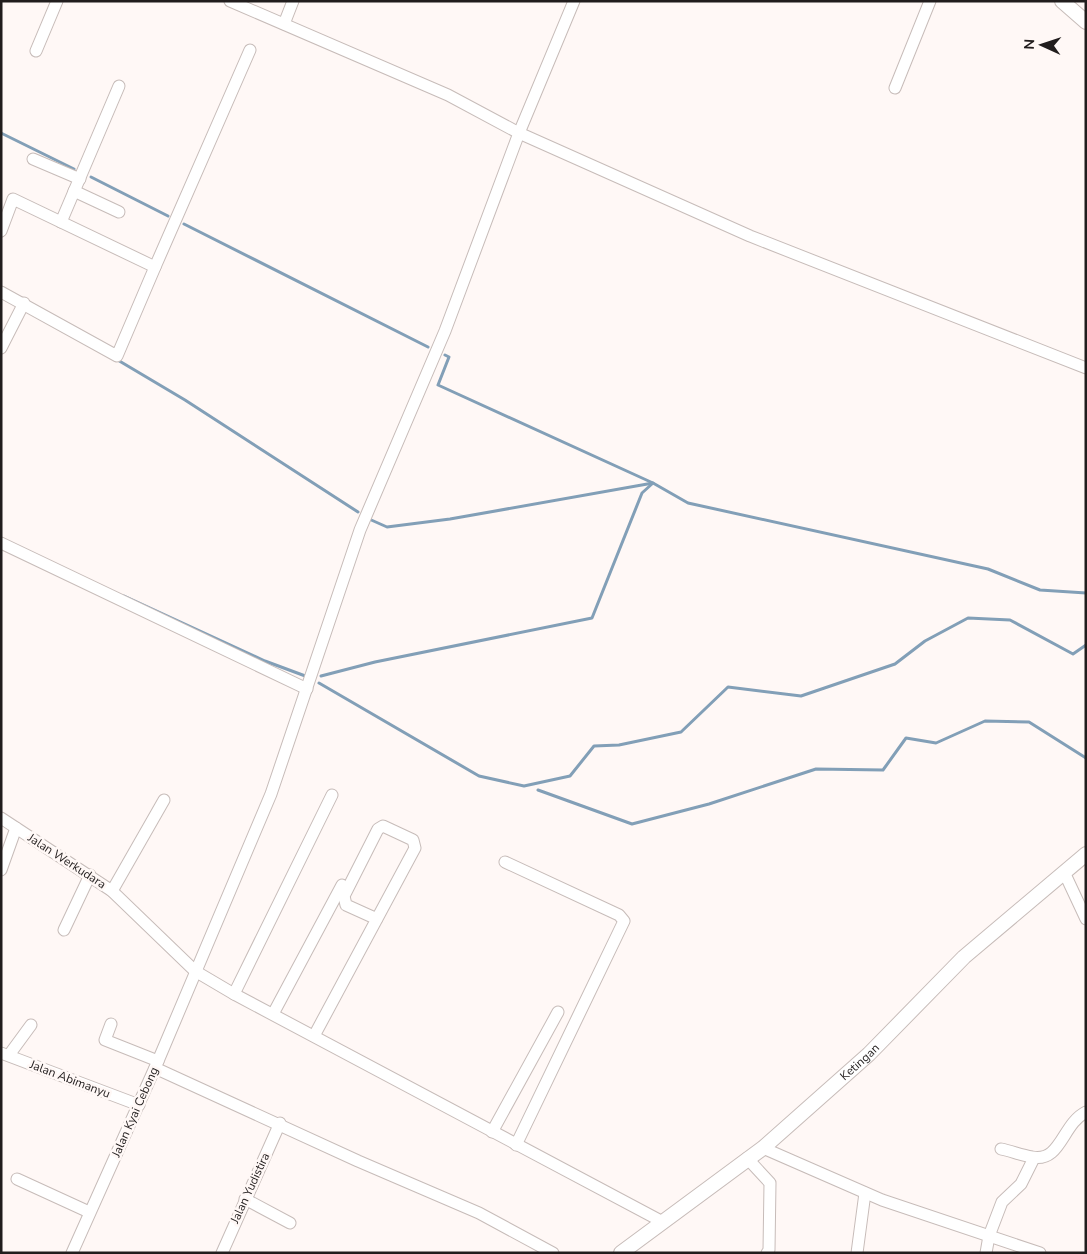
<svg xmlns="http://www.w3.org/2000/svg" width="1087" height="1254" font-family="'Nunito Sans',sans-serif">
	<style>
		.lines { fill: none; stroke-linecap: round; stroke-linejoin: round }
		.stream { stroke: #829fb7; stroke-width: 3 }
		.minor-casing { stroke: #c7bcb9; stroke-width: 13 }
		.tertiary-casing { stroke: #c7bcb9; stroke-width: 16 }
		.minor { stroke: #fff; stroke-width: 11 }
		.tertiary { stroke: #fff; stroke-width: 14 }
		.labels { text-anchor: middle; stroke-width: 5; stroke-linejoin: round; paint-order: stroke }
		.street-label { font-size: 12px; fill: #211d1d; stroke: #fff8f6 }
	</style>
	<rect width="100%" height="100%" fill="#fff8f6"/>
	<g class="lines">
		<!-- stream -->
		<g class="stream">
			<path d="M1,133L74,169"/>
			<path d="M91,177L168,216"/>
			<path d="M184,224L428,347"/>
			<path d="M116,359L185,400L358,512"/>
			<path d="M369,519L387,527L450,519L653,483L688,503L988,569L1040,590L1086,593"/>
			<path d="M124,596L265,661L308,677"/>
			<path d="M321,676L375,662L592,618L642,493L653,483L438,385L449,357L445,355"/>
			<path d="M319,683L479,776L524,786L570,776L594,746L619,745L681,732L728,687L801,696L895,664L925,641L968,618L1010,620L1073,654L1086,645"/>
			<path d="M538,790L632,824L709,804L816,769L883,770L906,738L936,743L985,721L1029,722L1086,758"/>
		</g>
		<!-- minor casing -->
		<g class="minor-casing">
			<g id="minor">
				<path d="M230,1L448,95L519,133L750,236L1086,368"/>
				<path d="M284,24L293,1"/>
				<path d="M36,51L57,1"/>
				<path d="M895,88L930,1"/>
				<path d="M33,159L80,179"/>
				<path d="M74,191L119,212"/>
				<path d="M61,222L119,86"/>
				<path d="M1,231L13,199L155,267L117,356L1,292"/>
				<path d="M155,267L250,50"/>
				<path d="M1,348L24,303"/>
				<path d="M1,543L307,689"/>
				<path d="M1,818L112,891L195,971L234,994L661,1221"/>
				<path d="M505,862L619,915L624,921L516,1145"/>
				<path d="M1,870L16,828"/>
				<path d="M1064,872L1086,919"/>
				<path d="M112,891L164,800"/>
				<path d="M64,930L90,875"/>
				<path d="M234,994L332,795"/>
				<path d="M273,1014L342,885"/>
				<path d="M111,1024L105,1040L158,1061"/>
				<path d="M314,1036L415,848L413,840L383,826L378,829L344,896L346,905L377,919"/>
				<path d="M1,1053L139,1105"/>
				<path d="M9,1055L31,1025"/>
				<path d="M155,1068L358,1161L479,1213L553,1253"/>
				<path d="M492,1132L558,1012"/>
				<path d="M763,1148L882,1200L1040,1253"/>
				<path d="M1001,1149C1011,1151 1021,1155 1032,1157C1061,1163 1062,1124 1086,1112"/>
				<path d="M747,1158L770,1183L769,1250L767,1253"/>
				<path d="M17,1179L89,1212"/>
				<path d="M245,1199L290,1223"/>
				<path d="M72,1253L158,1061L271,794L360,530L445,331L519,133L574,1"/>
				<path d="M222,1253L280,1123"/>
				<path d="M857,1253L865,1193"/>
				<path d="M986,1253L989,1236L1002,1202L1021,1184L1034,1158"/>
			</g>
		</g>
		<!-- tertiary casing -->
		<g class="tertiary-casing">
			<g id="tertiary">
				<path d="M1062,1L1086,22"/>
				<path id="s1" d="M621,1253L763,1148L869,1054L964,957L1086,854"/>
			</g>
		</g>
		<!-- minor -->
		<use href="#minor" class="minor"/>
		<!-- tertiary -->
		<use href="#tertiary" class="tertiary"/>
	</g>
	<g class="labels">
		<!-- street labels -->
		<g class="street-label">
			<text transform="translate(67 861) rotate(33)" y="4">Jalan Werkudara</text>
			<text dy="4" stroke="none"><textPath href="#s1" startOffset="306">Ketingan</textPath></text>
			<text transform="translate(70 1079) rotate(21)" y="4">Jalan Abimanyu</text>
			<text transform="translate(135 1112) rotate(-66)" y="4">Jalan Kyai Cebong</text>
			<text transform="translate(250 1188) rotate(-65)" y="4">Jalan Yudistira</text>
		</g>
	</g>
	<!-- border -->
	<rect width="1087" height="1254" fill="none" stroke="#211d1d" stroke-width="5"/>
	<!-- north arrow -->
	<g transform="translate(1042 45) rotate(273)" stroke="#fff8f6" stroke-width="4" paint-order="stroke">
	<path d="M0-4L9 19L0 12L-9 19Z" fill="#211d1d"/>
	<text y="-8" font-size="14" font-weight="bold" text-anchor="middle" fill="#211d1d">N</text>
	</g>
</svg>
